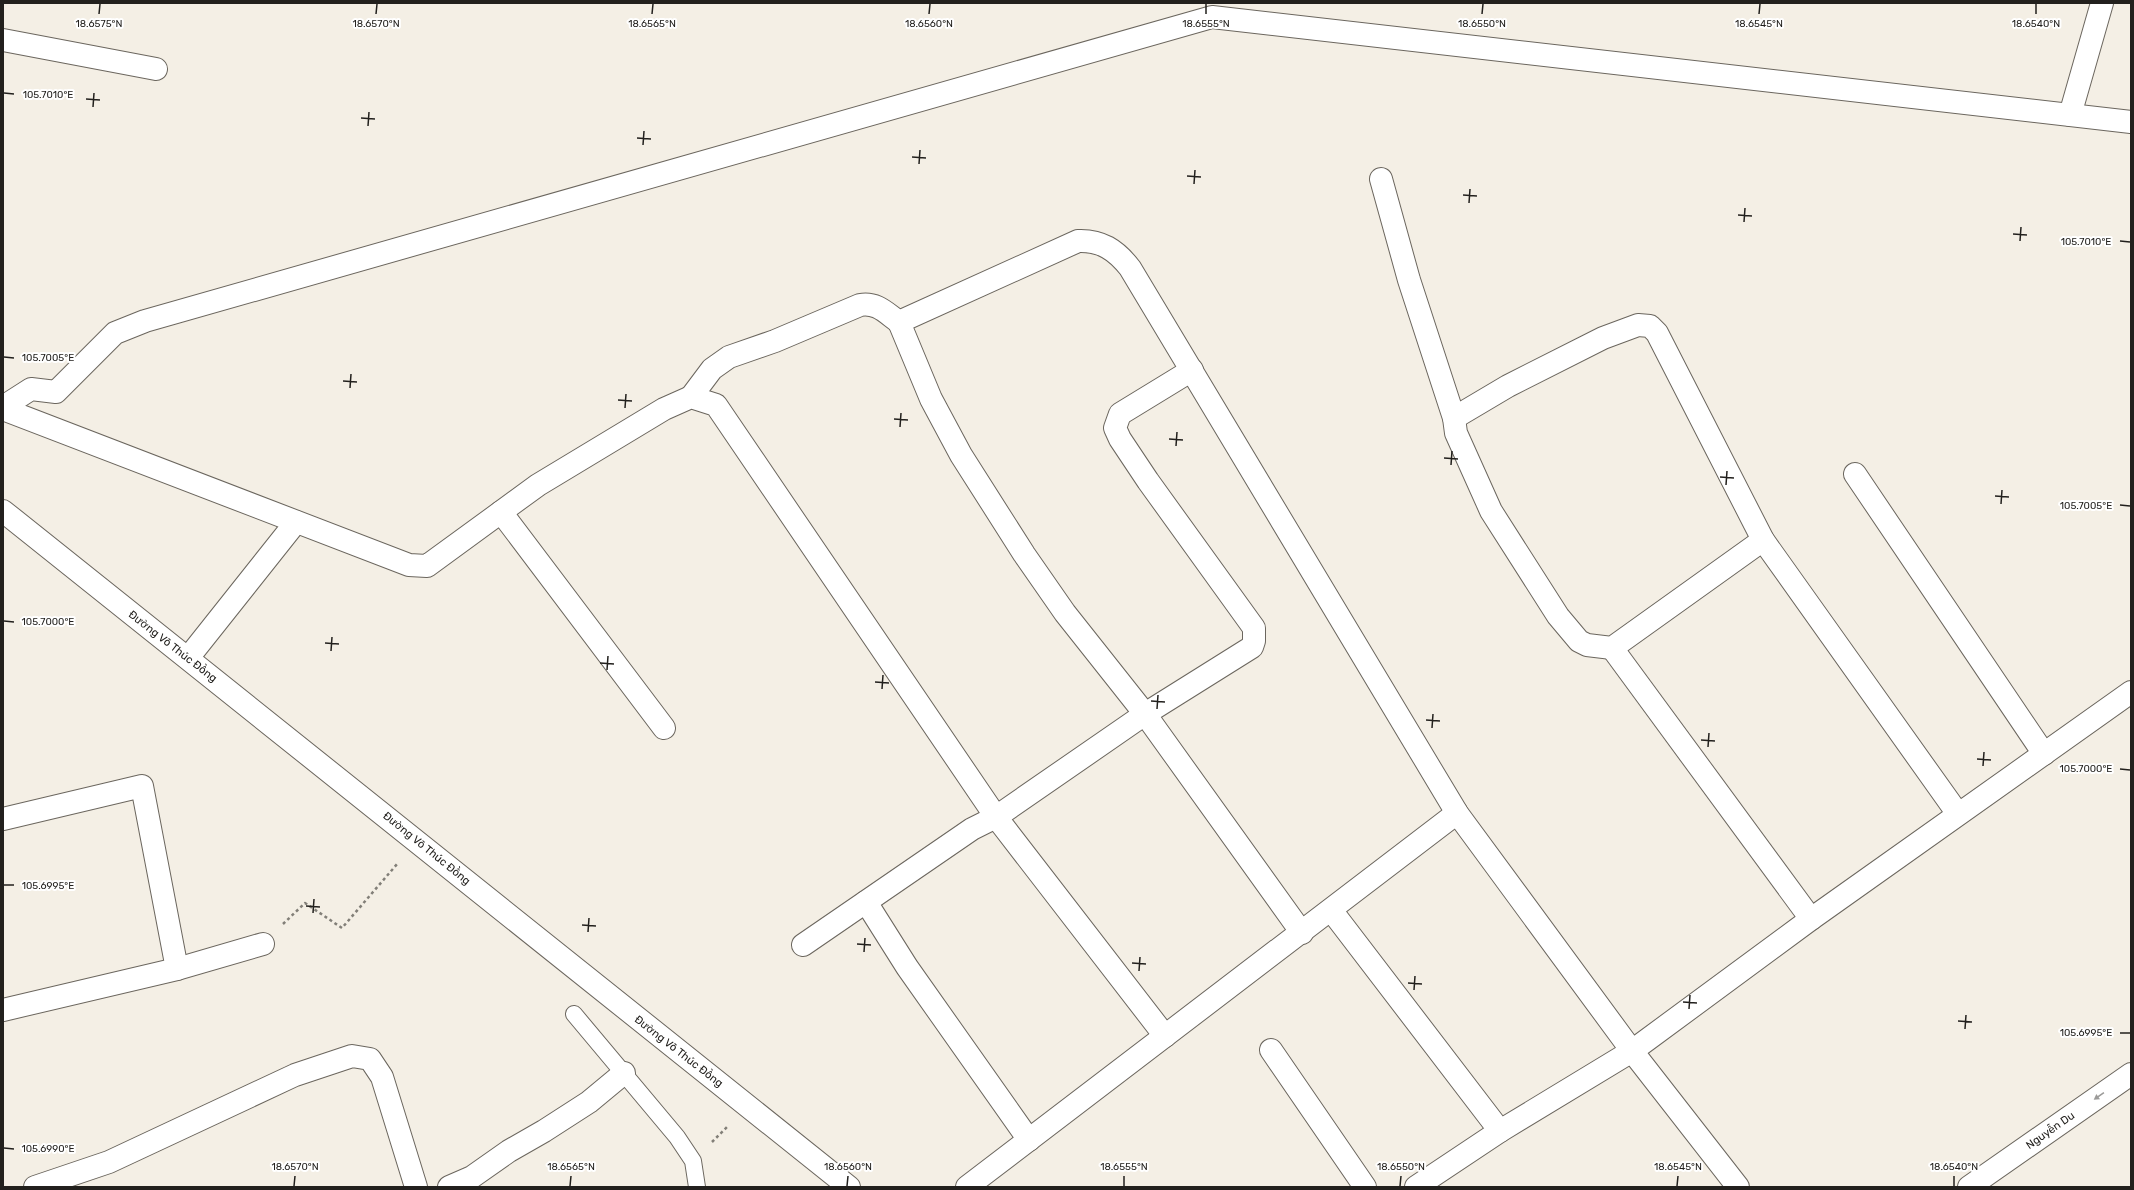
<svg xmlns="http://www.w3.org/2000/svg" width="2134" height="1190" font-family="Rubik,sans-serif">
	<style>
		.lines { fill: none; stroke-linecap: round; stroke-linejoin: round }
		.lane-casing { stroke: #6b665e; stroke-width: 18 }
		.street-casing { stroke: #6b665e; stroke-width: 24 }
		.secondary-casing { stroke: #6b665e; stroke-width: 24 }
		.primary-casing { stroke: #6b665e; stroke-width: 24 }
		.path { stroke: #827f78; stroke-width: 2.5; stroke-dasharray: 3 3; stroke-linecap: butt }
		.lane { stroke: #fff; stroke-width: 16 }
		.street { stroke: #fff; stroke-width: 22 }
		.secondary { stroke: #fff; stroke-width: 22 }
		.primary { stroke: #fff; stroke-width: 22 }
		.oneway { fill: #9c9b99 }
		.ticks { fill: none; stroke: #22201d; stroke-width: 1.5 }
		.labels { text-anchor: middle; stroke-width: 4; stroke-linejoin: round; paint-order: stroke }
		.street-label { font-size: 11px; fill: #22201d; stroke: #fff }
		.ticks-label { font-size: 10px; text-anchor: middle; fill: #22201d; stroke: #fff; stroke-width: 4; stroke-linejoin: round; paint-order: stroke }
	</style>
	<rect width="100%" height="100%" fill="#f4efe5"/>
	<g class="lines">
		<!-- lane casing -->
		<g class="lane-casing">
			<path id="lane" d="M574,1014L677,1137L693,1161L697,1187"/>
		</g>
		<!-- street casing -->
		<g class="street-casing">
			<g id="street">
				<path d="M3,40L156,69"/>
				<path d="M2070,115L2102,3"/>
				<path d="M1381,179L1409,280L1454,418L1456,433L1491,511L1558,616L1579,641L1587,645L1612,648L1763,540"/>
				<path d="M899,322L931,399L961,455L1024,554L1065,613L1145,714L1302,933"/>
				<path d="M691,397L712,369L729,357L775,341L860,305C877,302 886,313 899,322L1078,241C1101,240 1116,250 1130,268L1457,813L1632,1051L1738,1187"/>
				<path d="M3,407L31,389L56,392L115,333L145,321L1212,17L2131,122"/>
				<path d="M3,409L409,565L427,566L538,485L664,409L691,397L716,405L996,817L1165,1036"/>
				<path d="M1454,418L1508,386L1603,338L1638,325L1650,326L1657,333L1763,540L1958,814"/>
				<path d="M1855,474L2044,754"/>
				<path d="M501,512L664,728"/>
				<path d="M1612,648L1811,919"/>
				<path d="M188,658L296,522"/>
				<path d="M3,819L142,786L177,969"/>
				<path d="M866,902L907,967L1029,1140"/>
				<path d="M1331,910L1500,1131L1632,1051L1811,919L2131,692"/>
				<path d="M803,945L972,829L996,817L1145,714L1252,647L1254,641V628L1148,481L1120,439L1115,428L1120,414L1192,370"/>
				<path d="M3,1010L177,969L263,944"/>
				<path d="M1271,1050L1365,1187"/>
				<path d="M35,1187L109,1162L295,1075L352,1056L370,1059L382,1077L416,1187"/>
				<path d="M449,1187L472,1177L509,1151L544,1131L589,1102L624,1073"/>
				<path d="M967,1187L1457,813"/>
				<path d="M1416,1187L1500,1131"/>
			</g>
		</g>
		<!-- secondary casing -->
		<g class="secondary-casing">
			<path id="secondary" d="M3,511L849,1187"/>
		</g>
		<!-- primary casing -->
		<g class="primary-casing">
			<path id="primary" d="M1969,1187L2131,1074"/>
		</g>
		<!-- path -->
		<g class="path">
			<path d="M283,924L305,903L342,928L398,863"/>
			<path d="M712,1142L728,1126"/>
		</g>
		<!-- lane -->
		<use href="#lane" class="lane"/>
		<!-- street -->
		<use href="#street" class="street"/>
		<!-- secondary -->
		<use href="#secondary" class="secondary"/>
		<!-- primary -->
		<use href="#primary" class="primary"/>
	</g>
	<!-- one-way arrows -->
	<defs><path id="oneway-solid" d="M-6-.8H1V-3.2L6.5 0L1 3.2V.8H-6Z"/></defs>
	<use class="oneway" href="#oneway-solid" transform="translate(2099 1096) rotate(145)"/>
	<!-- ticks -->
	<path class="ticks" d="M99,14L100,4M376,14L377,4M652,14L653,4M929,14L930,4M1206,14V4M1482,14L1483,4M1759,14L1760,4M2036,14V4M4,93L14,94M86,99L100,100M93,107L94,93M361,118L375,119M368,126L369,112M637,138L651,139M643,145L644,131M912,157L926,158M919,164L920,150M1187,176L1201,177M1194,184L1195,170M1463,195L1477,196M1469,203L1470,189M1738,215L1752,216M1744,222L1745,208M2013,234L2027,235M2020,241L2021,227M2120,241L2130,242M4,357L14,358M343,381L357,382M350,388L351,374M618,400L632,401M625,408L626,394M894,419L908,420M900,427L901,413M1169,439L1183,440M1176,446L1177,432M1444,458L1458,459M1451,465L1452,451M1720,477L1734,478M1726,485L1727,471M1995,496L2009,497M2001,504L2002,490M2120,505L2130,506M4,621L14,622M325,643L339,644M331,651L332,637M600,663L614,664M607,670L608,656M875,682L889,683M882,689L883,675M1151,701L1165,702M1157,709L1158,695M1426,720L1440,721M1432,728L1433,714M1701,740L1715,741M1708,747L1709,733M1977,759L1991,760M1983,766L1984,752M2120,769L2130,770M4,885H14M306,906L320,907M313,913L314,899M582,925L596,926M588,932L589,918M857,944L871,945M864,952L865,938M1132,963L1146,964M1139,971L1140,957M1408,983L1422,984M1414,990L1415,976M1683,1002L1697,1003M1689,1009L1690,995M1958,1021L1972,1022M1965,1029L1966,1015M2120,1033H2130M4,1148L14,1149M294,1186L295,1176M570,1186L571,1176M847,1186L848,1176M1124,1186V1176M1400,1186L1401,1176M1677,1186L1678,1176M1954,1186V1176"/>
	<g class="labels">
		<!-- street labels -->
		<g class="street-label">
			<text transform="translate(173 646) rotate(38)" y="4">Đường Võ Thúc Đồng</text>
			<text transform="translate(427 848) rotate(39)" y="4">Đường Võ Thúc Đồng</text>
			<text transform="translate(679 1051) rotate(38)" y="4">Đường Võ Thúc Đồng</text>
			<text transform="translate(2050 1130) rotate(-35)" y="4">Nguyễn Du</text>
		</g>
	</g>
	<g class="ticks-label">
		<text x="99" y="27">18.6575°N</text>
		<text x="376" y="27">18.6570°N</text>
		<text x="652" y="27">18.6565°N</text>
		<text x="929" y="27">18.6560°N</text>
		<text x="1206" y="27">18.6555°N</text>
		<text x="1482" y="27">18.6550°N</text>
		<text x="1759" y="27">18.6545°N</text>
		<text x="2036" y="27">18.6540°N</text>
		<text x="48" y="98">105.7010°E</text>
		<text x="2086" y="245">105.7010°E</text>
		<text x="48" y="361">105.7005°E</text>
		<text x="2086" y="509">105.7005°E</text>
		<text x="48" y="625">105.7000°E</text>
		<text x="2086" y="772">105.7000°E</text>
		<text x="48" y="889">105.6995°E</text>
		<text x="2086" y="1036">105.6995°E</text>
		<text x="48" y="1152">105.6990°E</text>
		<text x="295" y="1170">18.6570°N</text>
		<text x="571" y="1170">18.6565°N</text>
		<text x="848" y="1170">18.6560°N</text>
		<text x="1124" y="1170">18.6555°N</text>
		<text x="1401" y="1170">18.6550°N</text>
		<text x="1678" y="1170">18.6545°N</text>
		<text x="1954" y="1170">18.6540°N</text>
	</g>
	<!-- border -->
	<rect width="2134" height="1190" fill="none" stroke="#22201d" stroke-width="8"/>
</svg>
